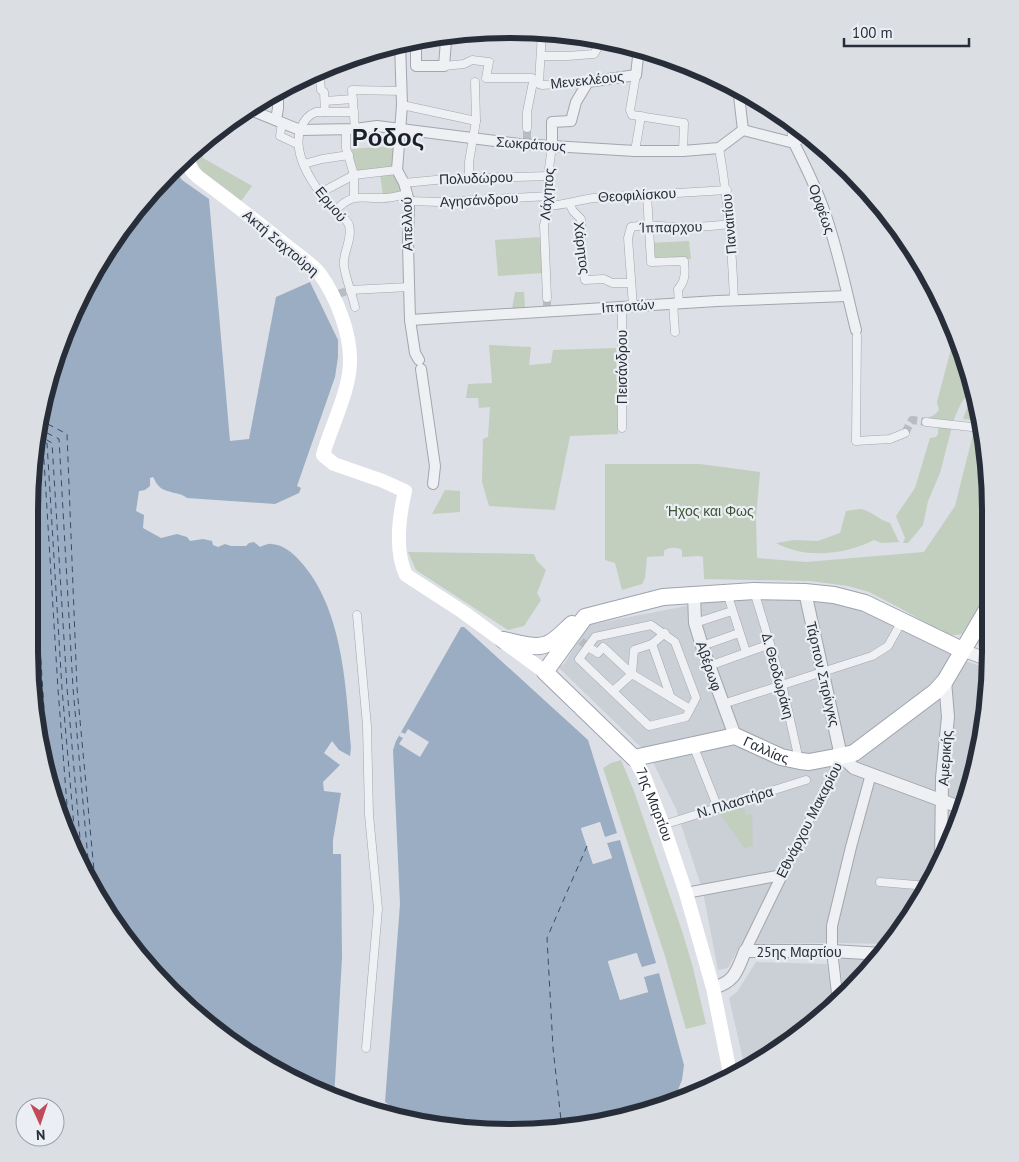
<svg xmlns="http://www.w3.org/2000/svg" width="1019" height="1162" font-family="'PT Sans',sans-serif">
	<style>
		.built { fill: #cbcfd6 }
		.green { fill: #c2cebe }
		.water { fill: #9aadc2 }
		.pier { fill: #dcdfe5 }
		.lines { fill: none; stroke-linecap: round; stroke-linejoin: round }
		.ferry { stroke: #364c69; stroke-width: 1; stroke-dasharray: 6 5; stroke-linecap: butt }
		.pedestrian-tunnel { stroke: #b8bcc3; stroke-width: 8; stroke-dasharray: 8 4; stroke-linecap: butt }
		.pedestrian-casing { stroke: #a2a6ae; stroke-width: 9 }
		.minor-casing { stroke: #a2a6ae; stroke-width: 12 }
		.tertiary-casing { stroke: #a2a6ae; stroke-width: 14 }
		.primary-casing { stroke: #9da4af; stroke-width: 18 }
		.pedestrian { stroke: #eef0f4; stroke-width: 8 }
		.minor { stroke: #eef0f4; stroke-width: 10 }
		.tertiary { stroke: #eef0f4; stroke-width: 12 }
		.secondary { stroke: #fff; stroke-width: 14 }
		.primary { stroke: #fff; stroke-width: 16 }
		.labels { text-anchor: middle; stroke-width: 4.5; stroke-linejoin: round; paint-order: stroke }
		.street-label { font-size: 14px; fill: #272e3a; stroke: #ebeef3 }
		.park-label { font-size: 14px; fill: #3b5436; stroke: #ebeef3 }
		.town-label { font-size: 24px; font-weight: bold; fill: #1a1f2a; stroke: #ebeef3 }
		.rim { fill: none; stroke: #272e3a; stroke-width: 6 }
	</style>
	<rect width="100%" height="100%" fill="#dcdfe5"/>
	<!-- built -->
	<g class="built">
		<path d="M732,597H807L877,612L962,660L989,669V684L974,777L941,865L891,944L837,943L741,944L728,968L718,970L703,892L676,809L650,756L558,667L564,664L589,625Z"/>
		<path d="M839,958L877,960L844,995Z"/>
		<path d="M756,962L827,964L833,1007L826,1014L745,1068L729,998L737,992Z"/>
	</g>
	<!-- green -->
	<g class="green">
		<path d="M197,146L203,149V158L252,186L241,201L201,170L191,152Z"/>
		<path d="M395,146L393,170L357,173L351,149Z"/>
		<path d="M395,172L403,191L383,195L380,174Z"/>
		<path d="M541,237L543,273L498,276L495,240Z"/>
		<path d="M689,241L691,259L653,260L651,243Z"/>
		<path d="M515,292H524L525,309H512Z"/>
		<path d="M955,334L974,386L961,403L954,419L940,473L928,501L923,525L908,543H903L905,538L896,516L915,488L930,438L936,437L938,434V427L930,424L926,426L927,418L934,415L939,410L937,402Z"/>
		<path d="M489,345L531,347L529,365L551,363L553,350L616,348L618,434L570,436L555,510L489,506L482,482L483,439L488,437L490,407L479,408L478,398H466L468,384L492,383Z"/>
		<path d="M975,394L980,421L963,419L967,408Z"/>
		<path d="M974,430H981L989,478V589L962,634L949,636L900,608L869,592L848,586L810,581L704,579L703,557L699,556L682,557V550C677,547 668,547 664,551V556L647,557L645,578L642,584L622,590L615,563L605,560V464H700L760,472L756,518L757,558L806,562L924,552L955,506Z"/>
		<path d="M445,490L460,491V512L432,514Z"/>
		<path d="M860,509C870,510 879,520 890,523L899,542L881,543L874,540C845,555 805,559 776,543L794,540L818,541L840,533L846,511Z"/>
		<path d="M408,552L534,554L537,561L546,570L537,593L541,600L524,626L508,630L416,570Z"/>
		<path d="M989,620V648L978,645L976,640Z"/>
		<path d="M621,760L634,791L683,934L693,968L706,1024L686,1029L665,956L603,768L611,763Z"/>
		<path d="M744,803L745,815L752,814L753,846L744,848L719,812Z"/>
	</g>
	<!-- water -->
	<g class="water">
		<path d="M174,168L182,180L209,199L230,441L249,439L276,297L310,282L338,340V357L335,377L297,486L301,488L299,493L275,504L187,498C179,491 164,494 157,484C155,482 155,479 153,477L150,478V486L145,490L139,491L136,511L144,515L143,528L161,538L177,534L187,537L190,541L203,539L212,541L213,545L218,547L225,544L231,546H246L249,543L254,542L260,547C263,546 268,543 271,544C282,544 293,553 300,561C343,608 346,687 351,747L350,756L339,750L332,741L324,753L340,765L323,782L324,791L341,793L333,840V854H341L342,958L334,1099L325,1097L217,1034L148,969L78,865L45,777L29,652L38,416L93,269L148,192Z"/>
		<path d="M461,627H464L588,740L617,833L605,837L600,822L581,829L593,864L612,858L607,843L620,840L656,963L642,967L636,953L608,962L620,1000L648,992L644,977L659,973L684,1065L682,1080L673,1102L634,1117L541,1132L416,1124L385,1102L400,904L393,750L396,741Z"/>
	</g>
	<!-- pier -->
	<g class="pier">
		<path d="M408,729L429,742L420,757L399,744L403,738L399,736L401,732L405,734Z"/>
		<path d="M600,822L605,839L603,838L598,825L584,830L589,845L595,861L609,856L604,844L606,841L612,858L593,864L581,828Z"/>
		<path d="M637,953L642,970L639,969L635,956L611,963L621,997L645,990L642,977L643,975L648,992L620,1000L608,961Z"/>
	</g>
	<g class="lines">
		<!-- ferry -->
		<g class="ferry">
			<path d="M38,419L67,434L77,688L96,892"/>
			<path d="M37,428L59,439L73,688L90,882"/>
			<path d="M37,434L52,443L67,688L83,873"/>
			<path d="M37,437L47,443L62,689L77,861"/>
			<path d="M37,440L43,444L58,689L70,844"/>
			<path d="M33,538L49,786"/>
			<path d="M31,589L41,749"/>
			<path d="M30,629L34,690"/>
			<path d="M562,1129L553,1048L547,938L587,846"/>
		</g>
		<!-- pedestrian-tunnel -->
		<g class="pedestrian-tunnel">
			<path d="M527,139V128"/>
			<path d="M338,294L350,290"/>
			<path d="M547,298V306"/>
			<path d="M905,433L912,420L926,422"/>
			<path d="M581,641L588,647"/>
		</g>
		<!-- pedestrian casing -->
		<g class="pedestrian-casing">
			<g id="pedestrian">
				<path d="M541,56H567L594,54L602,40"/>
				<path d="M444,66L464,64L472,60L489,62L486,78H532L533,82"/>
				<path d="M319,70L321,90L324,92L325,112"/>
				<path d="M636,75L630,110L632,115L684,123L683,151"/>
				<path d="M303,76L320,73"/>
				<path d="M539,82L542,32"/>
				<path d="M325,101L353,99"/>
				<path d="M402,105L476,121"/>
				<path d="M354,112H316C308,115 304,120 301,128C290,155 316,189 333,209C338,215 346,217 349,225C353,240 342,253 344,266C346,280 352,293 355,307"/>
				<path d="M791,122L792,139L794,143L802,139L813,138"/>
				<path d="M282,123L280,136L297,144"/>
				<path d="M527,128V112L533,82L542,85L588,82"/>
				<path d="M355,129L352,90L402,91"/>
				<path d="M346,130V148L354,175V197"/>
				<path d="M719,148C728,199 732,249 734,300"/>
				<path d="M635,151L641,116"/>
				<path d="M304,164L322,159L349,155"/>
				<path d="M469,178V162L476,121L475,82"/>
				<path d="M404,183L446,179L548,176"/>
				<path d="M320,193L354,175L397,170"/>
				<path d="M647,195L651,262L684,261C685,272 686,281 678,289L679,303"/>
				<path d="M409,201L439,202L549,196"/>
				<path d="M569,203L573,211L581,219L582,266L585,280L604,279L612,283H631"/>
				<path d="M549,206C564,205 578,200 594,198L727,190"/>
				<path d="M335,211C353,192 360,199 384,198C392,198 400,195 408,194"/>
				<path d="M350,290L409,287"/>
				<path d="M547,298L544,225L549,206L548,176L552,146"/>
				<path d="M673,303L675,332"/>
				<path d="M633,306L628,238L631,227C650,224 657,226 675,227C693,228 712,226 730,224"/>
				<path d="M622,307V428"/>
				<path d="M857,336L856,441L890,439L905,433"/>
				<path d="M926,422L981,428"/>
				<path d="M754,591L782,684L799,760"/>
				<path d="M727,593L746,652"/>
				<path d="M357,615L367,726L369,815L378,909L366,1048"/>
				<path d="M695,623L732,611"/>
				<path d="M651,625L675,642L696,698L686,717L649,726L579,659L595,637Z"/>
				<path d="M652,644L671,698"/>
				<path d="M702,646L739,633"/>
				<path d="M588,647L598,653L603,647L632,674"/>
				<path d="M709,666L770,644"/>
				<path d="M632,674L634,650L652,644L665,633"/>
				<path d="M613,691L632,674L690,709"/>
				<path d="M723,704L872,656L888,646L902,621"/>
				<path d="M693,745L718,808"/>
				<path d="M663,825L806,780"/>
				<path d="M782,875L841,756"/>
				<path d="M880,882L928,886"/>
			</g>
		</g>
		<!-- minor casing -->
		<g class="minor-casing">
			<g id="minor">
				<path d="M400,43L402,105L397,170L404,183L409,201L408,245L410,320L415,353L419,360"/>
				<path d="M401,44L410,43L416,46V66H444L446,41L451,34"/>
				<path d="M741,89L739,96L743,130"/>
				<path d="M248,109L300,130L355,129L377,126L519,144L635,151H683L719,148L743,130"/>
				<path d="M276,120L278,108V90"/>
				<path d="M743,130L794,143C805,165 816,187 824,210C838,249 846,290 856,330"/>
				<path d="M552,146V122L571,121L576,102L588,82L636,75L639,48"/>
				<path d="M410,320L717,301L847,296"/>
				<path d="M421,369L435,466L433,484"/>
				<path d="M686,893L782,875"/>
				<path d="M745,951L782,875"/>
				<path d="M838,1002L832,951V926L851,847L871,774"/>
			</g>
		</g>
		<!-- tertiary casing -->
		<g class="tertiary-casing">
			<g id="tertiary">
				<path d="M805,592L841,756L854,768L962,808"/>
				<path d="M694,594L695,623L702,646L735,736"/>
				<path d="M962,650L989,660"/>
				<path d="M941,865L942,778L948,717L945,681"/>
				<path d="M713,988C735,982 737,971 745,951H832L883,954"/>
			</g>
		</g>
		<!-- primary casing -->
		<g class="primary-casing">
			<g id="primary">
				<path d="M503,640C515,642 535,650 547,644C556,641 565,630 572,624"/>
				<path id="s2" d="M962,650L865,603L834,595L805,592L754,591L663,597L585,617L545,672L634,758L735,736L781,757L800,761L809,762L841,756L854,753L935,692L945,681L989,606"/>
			</g>
		</g>
		<!-- pedestrian -->
		<use href="#pedestrian" class="pedestrian"/>
		<!-- minor -->
		<use href="#minor" class="minor"/>
		<!-- tertiary -->
		<use href="#tertiary" class="tertiary"/>
		<!-- secondary -->
		<g class="secondary">
			<path d="M186,157L192,171L198,177C229,200 259,223 288,247C298,255 312,264 320,274C337,298 351,334 350,363C349,393 331,426 323,455L334,464L383,481L405,491C399,517 394,550 406,575L463,612L545,672"/>
			<path id="s1" d="M634,758L643,774L663,825L686,893L713,988L731,1078"/>
		</g>
		<!-- primary -->
		<use href="#primary" class="primary"/>
	</g>
	<g class="labels">
		<!-- street labels -->
		<g class="street-label">
			<text transform="translate(587 80) rotate(-6)" y="5">Μενεκλέους</text>
			<text transform="translate(531 144) rotate(4)" y="5">Σωκράτους</text>
			<text transform="translate(476 178) rotate(-2)" y="5">Πολυδώρου</text>
			<text transform="translate(547 194) rotate(-85)" y="5">Λάχητος</text>
			<text transform="translate(637 195) rotate(-3)" y="5">Θεοφιλίσκου</text>
			<text transform="translate(479 200) rotate(-3)" y="5">Αγησάνδρου</text>
			<text transform="translate(331 204) rotate(51)" y="5">Ερμού</text>
			<text transform="translate(822 209) rotate(70)" y="5">Ορφέως</text>
			<text transform="translate(407 224) rotate(-91)" y="5">Απελλού</text>
			<text transform="translate(729 224) rotate(-95)" y="5">Παναιτίου</text>
			<text transform="translate(671 227) rotate(-1)" y="5">Ίππαρχου</text>
			<text transform="translate(281 243) rotate(40)" y="5">Ακτή Σαχτούρη</text>
			<text transform="translate(582 248) rotate(83)" y="5">Χάρητος</text>
			<text transform="translate(628 306) rotate(-4)" y="5">Ιπποτών</text>
			<text transform="translate(622 367) rotate(-90)" y="5">Πεισάνδρου</text>
			<text transform="translate(709 666) rotate(71)" y="5">Αβέρωφ</text>
			<text transform="translate(823 674) rotate(77)" y="5">Τάρπον Σπρίνγκς</text>
			<text transform="translate(778 676) rotate(75)" y="5">Δ. Θεοδωράκη</text>
			<text dy="5" stroke="none"><textPath href="#s2" startOffset="721">Γαλλίας</textPath></text>
			<text transform="translate(945 758) rotate(-86)" y="5">Αμερικής</text>
			<text transform="translate(735 802) rotate(-17)" y="5">Ν. Πλαστήρα</text>
			<text dy="5" stroke="none"><textPath href="#s1" startOffset="51">7ης Μαρτίου</textPath></text>
			<text transform="translate(809 820) rotate(-63)" y="5">Εθνάρχου Μακαρίου</text>
			<text x="799" y="957">25ης Μαρτίου</text>
		</g>
		<!-- park labels -->
		<g class="park-label">
			<text x="710" y="516">Ήχος και Φως</text>
		</g>
		<!-- town labels -->
		<g class="town-label">
			<text x="388" y="146">Ρόδος</text>
		</g>
	</g>
	<!-- crop -->
	<path d="M0 0H1019V1162H0ZM510 38H510A472 472 0 0 1 982 510V652A472 472 0 0 1 510 1124H510A472 472 0 0 1 38 652V510A472 472 0 0 1 510 38Z" fill="#dbdfe4" fill-rule="evenodd"/>
	<path class="rim" d="M510 38H510A472 472 0 0 1 982 510V652A472 472 0 0 1 510 1124H510A472 472 0 0 1 38 652V510A472 472 0 0 1 510 38Z"/>
	<!-- north arrow -->
	<g transform="translate(40 1122) rotate(177)"><circle r="24" fill="#ebeef3" stroke="#9da1a9"/>
	<path d="M0-4L9 19L0 12L-9 19Z" fill="#c04b5b"/>
	<text y="-8" font-size="14" font-weight="bold" text-anchor="middle" fill="#272e3a">N</text>
	</g>
	<!-- scale -->
	<path d="M844 38v8h125v-8" fill="none" stroke="#272e3a" stroke-width="2.5"/>
	<text x="852" y="38" font-size="15" fill="#272e3a" stroke="#ebeef3" stroke-width="4" paint-order="stroke">100 m</text>
</svg>
